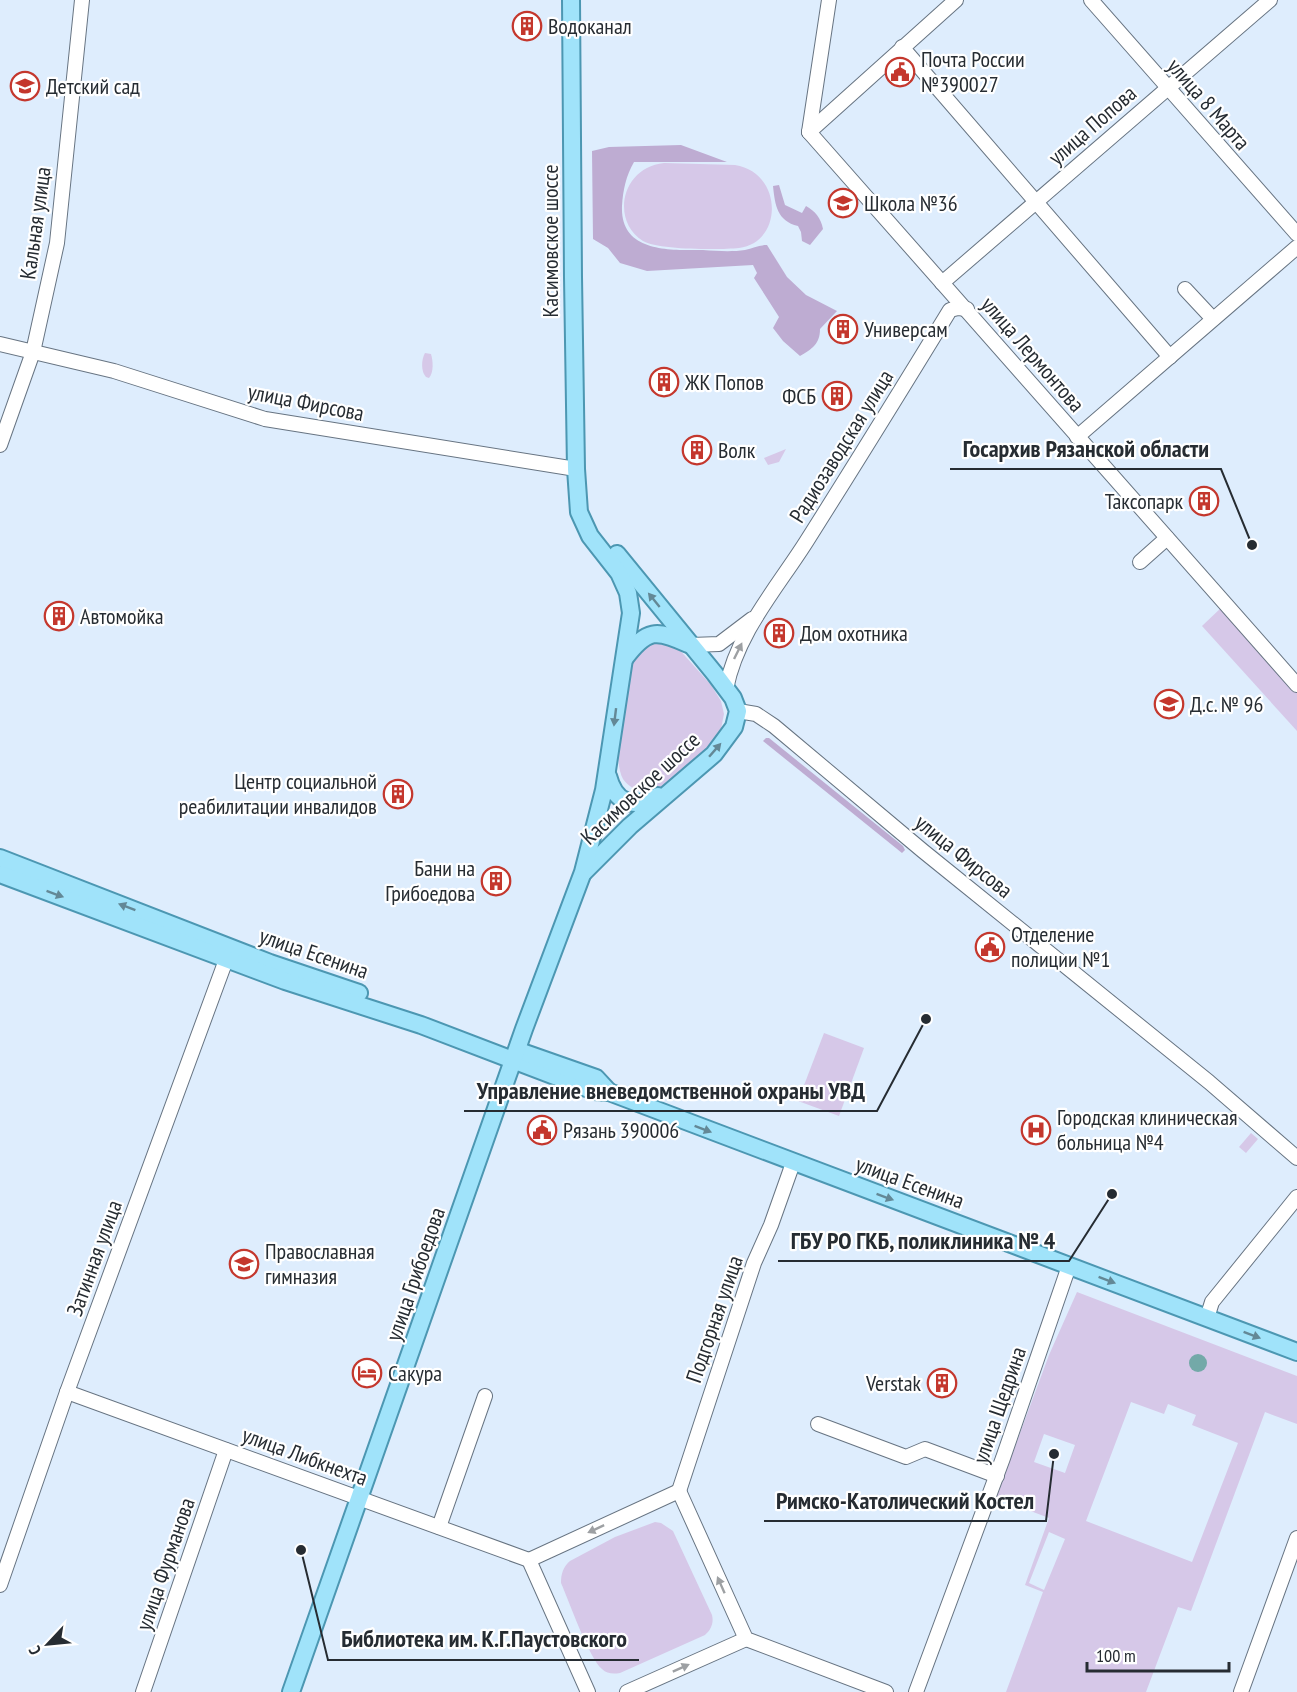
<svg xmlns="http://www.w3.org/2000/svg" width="1297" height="1692" font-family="'PT Sans Narrow',sans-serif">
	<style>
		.green { fill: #d6c8e8; fill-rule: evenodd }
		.forest { fill: #beacd2 }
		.water { fill: #73a9a8 }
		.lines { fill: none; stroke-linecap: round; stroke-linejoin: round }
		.minor-casing { stroke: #677482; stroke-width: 16 }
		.major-casing { stroke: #4c97b2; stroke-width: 20 }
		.minor { stroke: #fff; stroke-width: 14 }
		.major { stroke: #a0e3fa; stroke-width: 16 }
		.oneway { fill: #638896 }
		.oneway2 { fill: #9da0a3 }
		.labels { text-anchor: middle; stroke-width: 4.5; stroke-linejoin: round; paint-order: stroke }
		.poi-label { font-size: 22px; fill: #262c32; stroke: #fff; text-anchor: start }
		.street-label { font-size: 22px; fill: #262c32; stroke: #fff }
		.leader { fill: none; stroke: #262c32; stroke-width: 2 }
		.callout-dot { fill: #262c32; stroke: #fff; stroke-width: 2 }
		.callout-label { font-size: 24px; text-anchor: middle; font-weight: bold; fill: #262c32; stroke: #fff; stroke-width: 4.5; stroke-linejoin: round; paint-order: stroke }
	</style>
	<rect width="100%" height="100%" fill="#deedfd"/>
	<!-- green -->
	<g class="green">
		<path d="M664,163L735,165C784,173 783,243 739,248C721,250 657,250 643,241C610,220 622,167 664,163Z"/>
		<path d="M425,353L431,354C433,361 434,372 429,378L426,377C421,372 421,360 425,353Z"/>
		<path d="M786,449L779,462L768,465L764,458Z"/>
		<path d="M1223,606L1297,689V731L1202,626Z"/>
		<path d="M654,640L677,647L711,685L721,701L724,714L721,729L713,745L667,784L653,790L637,791C633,788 626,784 623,779C610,755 626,690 630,662L635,652Z"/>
		<path d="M824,1033L864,1048L839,1116L798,1101Z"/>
		<path d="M1251,1133L1258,1139L1246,1153L1239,1147Z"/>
		<path d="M1077,1292L1297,1376V1424L1265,1412L1191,1611L1178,1607L1146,1692H1006L1043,1592L1025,1585L1049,1518L996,1498L1049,1355ZM1131,1402L1164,1414L1168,1404L1196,1415L1192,1425L1238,1443L1192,1562L1086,1521ZM1044,1434L1075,1445L1065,1473L1034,1462ZM1049,1532L1065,1539L1044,1590L1029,1583Z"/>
		<path d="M655,1522L661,1523L673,1531L712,1615C714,1623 711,1630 705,1635L620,1673C613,1674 607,1674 602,1669C589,1658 569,1601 561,1583C561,1574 563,1567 570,1561L615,1537Z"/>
	</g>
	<!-- forest -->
	<g class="forest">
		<path d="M681,145L727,162H634C626,176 623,190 622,206C620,253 671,250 703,250C717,251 732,252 745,250C753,248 759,245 767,245L787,277L806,295L837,311L820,329C820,344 812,349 800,356L783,341L773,328L779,317L754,278L757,273L753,265L647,271L620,263L608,248L593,239L592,151L609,147Z"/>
		<path d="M779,185L785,205L802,213L806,206C815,211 821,218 823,229L810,245L802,241L801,232L798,226C777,221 775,205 773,186Z"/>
		<path d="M766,738H769L903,846L905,850L902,853L763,741Z"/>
	</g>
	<!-- water -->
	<circle class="water" cx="1198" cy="1363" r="9"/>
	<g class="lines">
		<!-- minor casing -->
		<g class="minor-casing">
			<g id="minor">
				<path d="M1091,0L1297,234"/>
				<path d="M902,47L1170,357"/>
				<path d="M809,132L1297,685"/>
				<path d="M809,132L956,0"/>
				<path d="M809,132L829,0"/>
				<path d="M942,283L1270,0"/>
				<path d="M1185,289L1213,319"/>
				<path d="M0,344L114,371L265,419L576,469"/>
				<path d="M1077,437L1297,247"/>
				<path d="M0,445L33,352L57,243L82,0"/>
				<path d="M1140,562L1167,538"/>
				<path d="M691,645L719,644L752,619"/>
				<path d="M726,689C737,632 778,587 808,539C856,463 903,387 950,310L958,308L967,309"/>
				<path d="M738,711L756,714L774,726L923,851L1209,1082L1297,1158"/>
				<path d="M1207,1318L1212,1302L1297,1197"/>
				<path d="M67,1392L529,1560"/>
				<path d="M818,1424L906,1457L925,1449L997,1476"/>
				<path d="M679,1491L754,1263L771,1225L793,1163"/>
				<path d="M439,1527L485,1396"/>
				<path d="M0,1585L67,1392L230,949"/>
				<path d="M143,1692L226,1450"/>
				<path d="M588,1692L529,1560L679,1491L746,1639L886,1692"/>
				<path d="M627,1692L746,1639"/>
				<path d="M916,1692L1003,1458L1069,1266"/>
				<path d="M1241,1692L1297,1538"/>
			</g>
		</g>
		<!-- major casing -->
		<g class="major-casing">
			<g id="major">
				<path d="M625,658C647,629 656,629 688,644"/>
				<path d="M608,776C615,803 633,810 658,796"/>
				<path d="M0,858L270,963L359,993"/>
				<path d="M584,872L630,826L714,754L734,727L738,711L733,698L715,674L617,554"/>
				<path d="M0,874L285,981L421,1025L594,1091L609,1092L1297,1352"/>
				<path d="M519,1051L596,1078L609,1092"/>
				<path d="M291,1692L524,1029L583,872L604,790L631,613L628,593L619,573L590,536L579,512L576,469L573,277L571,0"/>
			</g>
		</g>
		<!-- minor -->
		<use href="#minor" class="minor"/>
		<!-- major -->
		<use href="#major" class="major"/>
	</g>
	<!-- one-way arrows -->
	<defs><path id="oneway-solid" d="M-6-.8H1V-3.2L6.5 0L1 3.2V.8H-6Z" transform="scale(1.5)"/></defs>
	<g class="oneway">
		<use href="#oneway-solid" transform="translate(654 600) rotate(-129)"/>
		<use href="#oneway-solid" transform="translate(615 717) rotate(97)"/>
		<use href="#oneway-solid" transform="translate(715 750) rotate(-49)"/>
		<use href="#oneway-solid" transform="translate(55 894) rotate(20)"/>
		<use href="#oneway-solid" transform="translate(127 907) rotate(-159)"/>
		<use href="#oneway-solid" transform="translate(703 1129) rotate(21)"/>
		<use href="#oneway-solid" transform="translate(885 1197) rotate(20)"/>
		<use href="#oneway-solid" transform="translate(1107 1280) rotate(21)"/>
		<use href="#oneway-solid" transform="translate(1252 1335) rotate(21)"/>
	</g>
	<g class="oneway2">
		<use href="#oneway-solid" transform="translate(738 651) rotate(-64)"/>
		<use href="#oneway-solid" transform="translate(596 1529) rotate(155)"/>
		<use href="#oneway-solid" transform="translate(721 1585) rotate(-114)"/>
		<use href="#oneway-solid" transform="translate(681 1668) rotate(-24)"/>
	</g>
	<!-- icons -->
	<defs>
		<g id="building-ring" transform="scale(1.5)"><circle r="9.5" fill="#fff" stroke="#c4372d" stroke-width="1.5"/><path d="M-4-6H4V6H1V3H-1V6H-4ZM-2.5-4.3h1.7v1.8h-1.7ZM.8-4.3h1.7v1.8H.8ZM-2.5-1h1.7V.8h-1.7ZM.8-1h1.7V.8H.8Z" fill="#c4372d"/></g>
		<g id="civic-ring" transform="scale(1.5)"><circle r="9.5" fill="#fff" stroke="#c4372d" stroke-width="1.5"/><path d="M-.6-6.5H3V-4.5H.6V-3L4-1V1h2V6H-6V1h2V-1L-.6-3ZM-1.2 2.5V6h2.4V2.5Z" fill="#c4372d"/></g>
		<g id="school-ring" transform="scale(1.5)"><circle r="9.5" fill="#fff" stroke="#c4372d" stroke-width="1.5"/><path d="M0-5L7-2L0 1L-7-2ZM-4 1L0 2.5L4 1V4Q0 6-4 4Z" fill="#c4372d"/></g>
		<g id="hospital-ring" transform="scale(1.5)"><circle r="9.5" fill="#fff" stroke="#c4372d" stroke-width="1.5"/><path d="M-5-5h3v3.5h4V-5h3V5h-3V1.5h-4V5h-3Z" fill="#c4372d"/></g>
		<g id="hotel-ring" transform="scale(1.5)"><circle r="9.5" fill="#fff" stroke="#c4372d" stroke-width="1.5"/><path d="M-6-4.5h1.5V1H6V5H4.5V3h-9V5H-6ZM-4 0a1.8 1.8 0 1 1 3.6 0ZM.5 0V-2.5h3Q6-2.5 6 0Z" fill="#c4372d"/></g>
	</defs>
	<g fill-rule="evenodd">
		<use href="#building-ring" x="527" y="26"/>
		<use href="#civic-ring" x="900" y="72"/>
		<use href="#school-ring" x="25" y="86"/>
		<use href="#school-ring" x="843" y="203"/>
		<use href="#building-ring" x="843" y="329"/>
		<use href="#building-ring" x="664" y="382"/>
		<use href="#building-ring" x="837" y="396"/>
		<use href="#building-ring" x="697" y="450"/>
		<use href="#building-ring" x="1204" y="501"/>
		<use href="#building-ring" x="59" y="616"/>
		<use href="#building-ring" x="779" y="633"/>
		<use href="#school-ring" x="1169" y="704"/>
		<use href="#building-ring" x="398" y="794"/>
		<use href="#building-ring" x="496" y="881"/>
		<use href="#civic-ring" x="990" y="947"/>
		<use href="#civic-ring" x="542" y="1130"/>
		<use href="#hospital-ring" x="1036" y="1130"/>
		<use href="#school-ring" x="244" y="1264"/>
		<use href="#hotel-ring" x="367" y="1373"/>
		<use href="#building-ring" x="942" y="1383"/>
	</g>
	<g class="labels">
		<!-- poi labels -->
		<g class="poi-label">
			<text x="548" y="34">Водоканал</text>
			<text x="921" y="67">Почта России<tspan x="921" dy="25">№390027</tspan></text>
			<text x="46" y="94">Детский сад</text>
			<text x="864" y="211">Школа №36</text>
			<text x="864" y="337">Универсам</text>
			<text x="685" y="390">ЖК Попов</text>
			<text x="816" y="404" text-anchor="end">ФСБ</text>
			<text x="718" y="458">Волк</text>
			<text x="1183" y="509" text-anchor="end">Таксопарк</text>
			<text x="80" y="624">Автомойка</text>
			<text x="800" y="641">Дом охотника</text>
			<text x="1190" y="712">Д.с. № 96</text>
			<text x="377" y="789" text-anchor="end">Центр социальной<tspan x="377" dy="25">реабилитации инвалидов</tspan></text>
			<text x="475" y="876" text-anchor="end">Бани на<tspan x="475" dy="25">Грибоедова</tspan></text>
			<text x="1011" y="942">Отделение<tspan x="1011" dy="25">полиции №1</tspan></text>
			<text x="1057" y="1125">Городская клиническая<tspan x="1057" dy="25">больница №4</tspan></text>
			<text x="563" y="1138">Рязань 390006</text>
			<text x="265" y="1259">Православная<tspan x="265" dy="25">гимназия</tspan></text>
			<text x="388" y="1381">Сакура</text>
			<text x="921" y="1391" text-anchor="end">Verstak</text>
		</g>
		<!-- street labels -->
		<g class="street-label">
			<text transform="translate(1209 104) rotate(49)" y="8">улица 8 Марта</text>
			<text transform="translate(1092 125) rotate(-41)" y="8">улица Попова</text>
			<text transform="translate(35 223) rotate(-82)" y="8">Кальная улица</text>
			<text transform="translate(550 241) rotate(-90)" y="8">Касимовское шоссе</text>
			<text transform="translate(1033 354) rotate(49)" y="8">улица Лермонтова</text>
			<text transform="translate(306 402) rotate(11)" y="8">улица Фирсова</text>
			<text transform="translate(841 446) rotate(-58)" y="8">Радиозаводская улица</text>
			<text transform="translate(640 788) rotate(-43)" y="8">Касимовское шоссе</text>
			<text transform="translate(964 856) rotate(39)" y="8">улица Фирсова</text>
			<text transform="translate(314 953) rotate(19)" y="8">улица Есенина</text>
			<text transform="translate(910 1182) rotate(20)" y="8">улица Есенина</text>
			<text transform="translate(94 1258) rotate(-70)" y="8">Затинная улица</text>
			<text transform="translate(415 1274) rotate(-71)" y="8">улица Грибоедова</text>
			<text transform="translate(714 1319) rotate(-71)" y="8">Подгорная улица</text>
			<text transform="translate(999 1405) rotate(-71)" y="8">улица Щедрина</text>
			<text transform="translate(305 1456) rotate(20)" y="8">улица Либкнехта</text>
			<text transform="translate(165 1564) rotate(-71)" y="8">улица Фурманова</text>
		</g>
	</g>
	<!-- callouts -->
	<path class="leader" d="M1252 545L1221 469H950M926 1019L877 1111H464M1112 1194L1069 1261H778M1054 1454L1046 1521H764M301 1550L328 1660H639"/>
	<g class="callout-dot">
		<circle cx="1252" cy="545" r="6"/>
		<circle cx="926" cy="1019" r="6"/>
		<circle cx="1112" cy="1194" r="6"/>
		<circle cx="1054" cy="1454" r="6"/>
		<circle cx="301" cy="1550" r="6"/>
	</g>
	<g class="callout-label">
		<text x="1086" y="457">Госархив Рязанской области</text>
		<text x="671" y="1099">Управление вневедомственной охраны УВД</text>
		<text x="923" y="1249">ГБУ РО ГКБ, поликлиника № 4</text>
		<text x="905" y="1509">Римско-Католический Костел</text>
		<text x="484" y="1647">Библиотека им. К.Г.Паустовского</text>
	</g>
	<!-- north arrow -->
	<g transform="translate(48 1644) rotate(244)" stroke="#ffffff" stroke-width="4.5" paint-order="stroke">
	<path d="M0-4.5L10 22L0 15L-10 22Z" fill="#262c32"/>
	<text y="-9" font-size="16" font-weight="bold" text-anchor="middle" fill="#262c32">С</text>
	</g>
	<!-- scale -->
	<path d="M1087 1662v9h142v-9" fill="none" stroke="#262c32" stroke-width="3"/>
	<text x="1096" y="1662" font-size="18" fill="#262c32" stroke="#ffffff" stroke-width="4.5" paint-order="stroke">100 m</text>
</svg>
